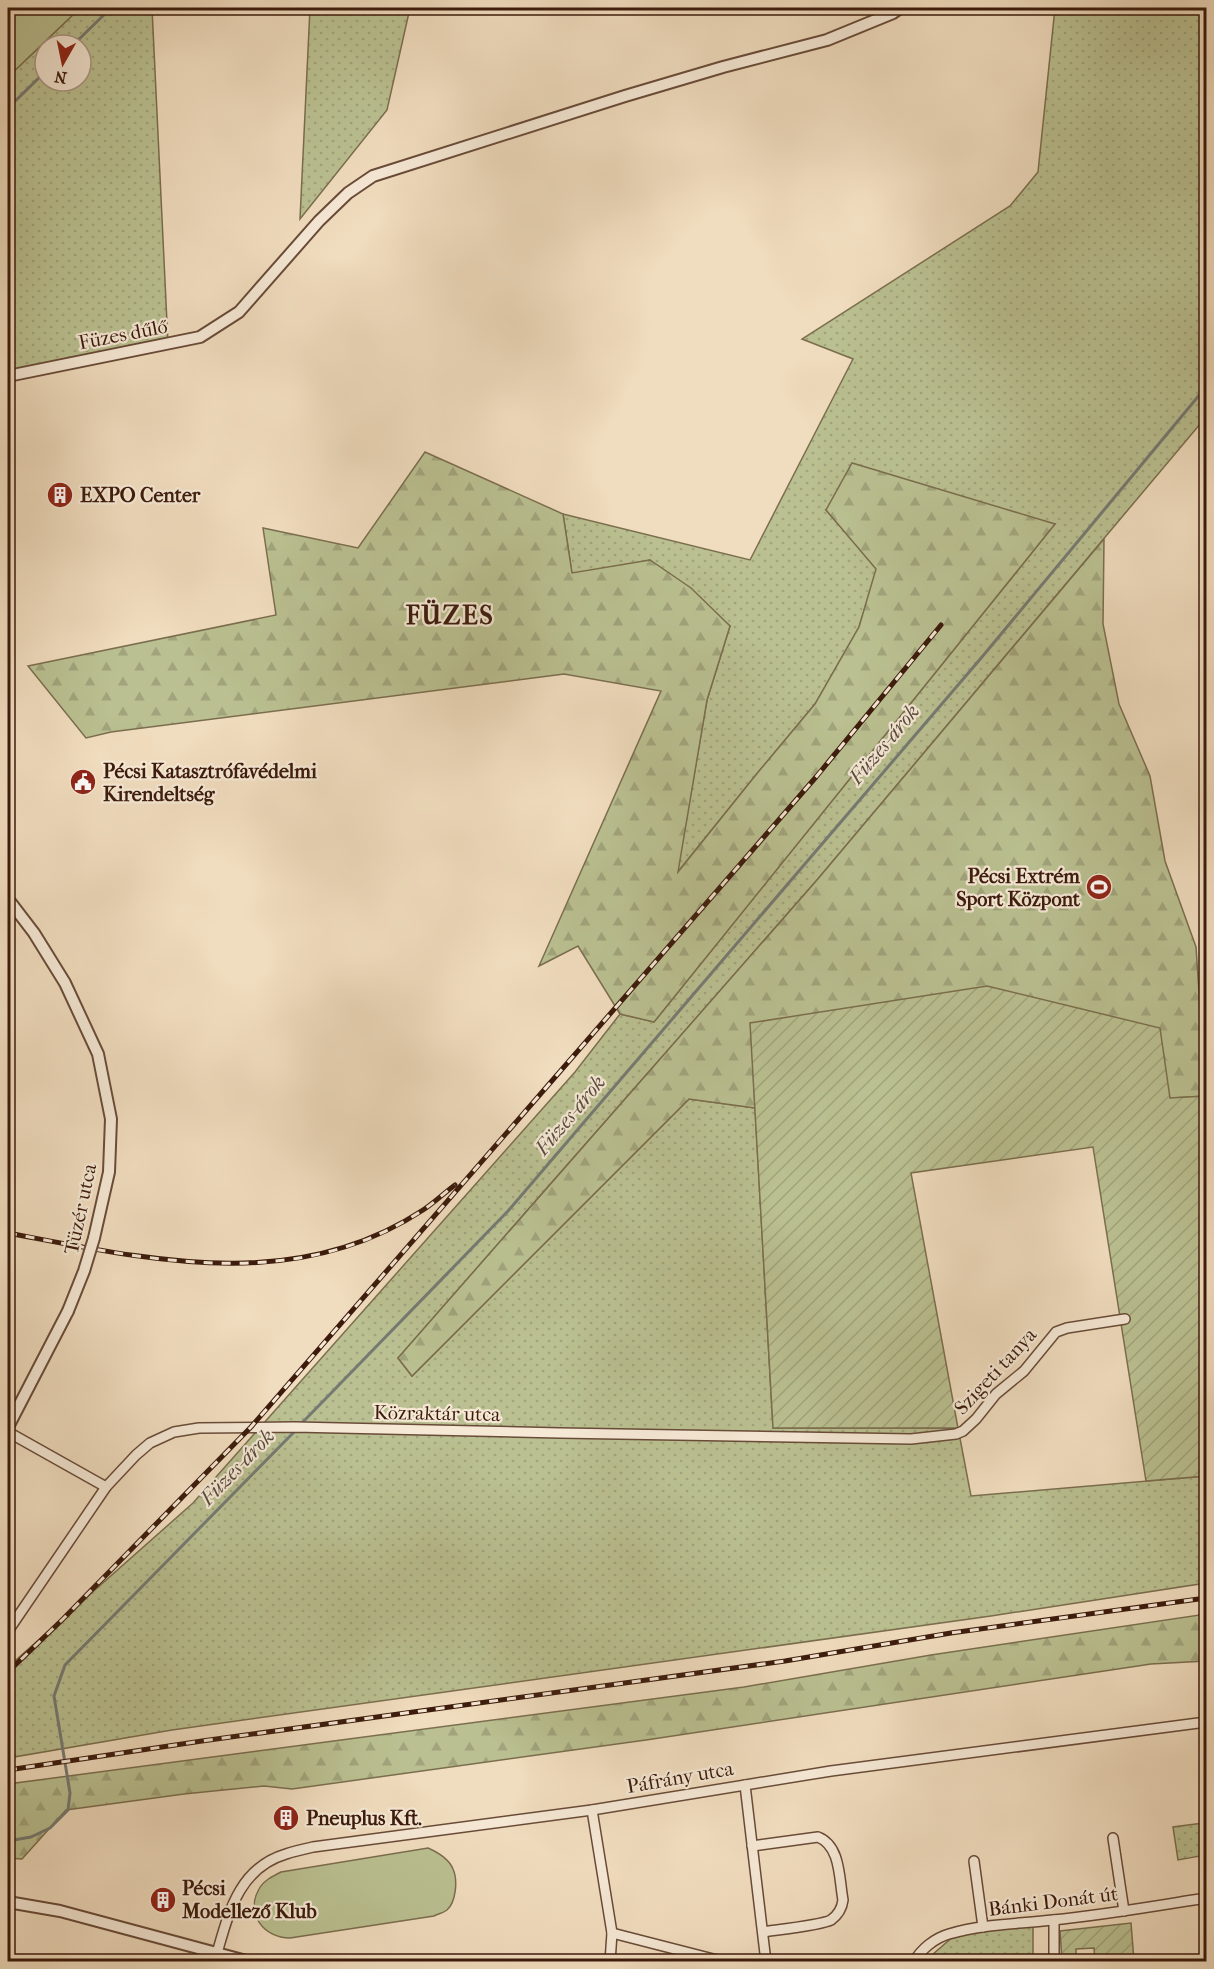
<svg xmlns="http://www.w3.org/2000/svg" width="1214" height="1969" font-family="'IM FELL French Canon',serif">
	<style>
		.grass { fill: url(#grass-dots); stroke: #7b6e4e; stroke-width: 1.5; fill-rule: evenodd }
		.forest { fill: url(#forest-firs); stroke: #7b6e4e; stroke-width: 1.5 }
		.garden { fill: url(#garden-furrows); stroke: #7b6e4e; stroke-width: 1.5 }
		.pitch { fill: #bac091; stroke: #7b6e4e; stroke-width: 1.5 }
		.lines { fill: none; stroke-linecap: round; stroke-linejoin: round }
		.stream { stroke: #757a73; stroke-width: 3 }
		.minor-casing { stroke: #694b38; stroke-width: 12 }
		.tertiary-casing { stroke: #694b38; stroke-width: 14 }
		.minor { stroke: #f5e8d5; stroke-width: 9 }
		.tertiary { stroke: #f5e8d5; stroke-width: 10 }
		.rail-casing { stroke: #3c1b0c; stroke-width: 5 }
		.rail { stroke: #f5e8d5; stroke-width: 3; stroke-dasharray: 9; stroke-linecap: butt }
		.tertiary-bridge-casing { stroke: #694b38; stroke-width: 14; stroke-linecap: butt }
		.tertiary-bridge { stroke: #f5e8d5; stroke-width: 10 }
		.labels { text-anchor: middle; stroke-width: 4.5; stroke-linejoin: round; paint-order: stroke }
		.street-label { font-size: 20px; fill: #3c1b0c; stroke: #f5e8d5 }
		.poi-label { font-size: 20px; font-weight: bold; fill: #3c1b0c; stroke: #f5e8d5; text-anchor: start }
		.water-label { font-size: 21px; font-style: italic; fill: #584b3f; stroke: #f5e8d5 }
		.district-label { font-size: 26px; font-weight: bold; letter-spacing: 1.5px; fill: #3c1b0c; stroke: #f5e8d5 }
	</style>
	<defs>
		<pattern id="grass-dots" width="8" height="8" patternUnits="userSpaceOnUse" patternTransform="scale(1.5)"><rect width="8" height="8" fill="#bac091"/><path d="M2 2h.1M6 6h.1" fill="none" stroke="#a1a47c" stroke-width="1.8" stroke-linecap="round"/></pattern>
		<pattern id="forest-firs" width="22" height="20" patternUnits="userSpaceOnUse" patternTransform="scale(1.5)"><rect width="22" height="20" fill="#bac091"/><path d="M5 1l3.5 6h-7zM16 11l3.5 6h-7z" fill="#a1a47c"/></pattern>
		<pattern id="garden-furrows" width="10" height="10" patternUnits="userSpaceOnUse" patternTransform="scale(1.5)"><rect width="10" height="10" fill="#bac091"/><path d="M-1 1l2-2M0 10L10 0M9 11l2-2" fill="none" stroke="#a1a47c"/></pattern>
	</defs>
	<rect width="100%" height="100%" fill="#f0dcbe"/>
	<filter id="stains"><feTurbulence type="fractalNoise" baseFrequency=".00333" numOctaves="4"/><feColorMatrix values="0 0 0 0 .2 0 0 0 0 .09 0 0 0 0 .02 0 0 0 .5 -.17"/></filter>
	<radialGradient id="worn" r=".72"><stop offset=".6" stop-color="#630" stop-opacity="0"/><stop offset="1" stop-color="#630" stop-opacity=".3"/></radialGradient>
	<!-- grass -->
	<g class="grass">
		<path d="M80,8H152L168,344L8,379V77ZM45,45H81V81H45Z"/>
		<path d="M310,8H410L387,110L300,219Z"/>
		<path d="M1055,8H1206V417L817,880L398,1358L412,1376L689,1099L755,1108L773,1428H958L971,1496L1206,1476V1583L991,1616L172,1730L8,1758V1667L193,1503L575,1072L620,1014L654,1022L1055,524L826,510L877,569L859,627L815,704L755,776L677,873L707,700L730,626L650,560L572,574L563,514L750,560L853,359L802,339L1010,206L1038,172Z"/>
		<path d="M1203,1823L1206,1855L1178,1860L1173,1827Z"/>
		<path d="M1033,1926V1961L924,1962L955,1935L980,1930Z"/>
	</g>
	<!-- forest -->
	<g class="forest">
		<path d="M425,452L563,514L572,573L650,560L691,588L730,626L707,700L678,872L755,776L815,704L859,627L876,569L826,510L852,463L1055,524L654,1022L620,1014L578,946L539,966L661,691L564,674L111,732L86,738L28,666L276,615L263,528L358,548Z"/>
		<path d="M1104,539L1103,624L1119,704L1150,776L1165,861L1196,947L1206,1096L1170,1098L751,1023L755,1108L689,1099L412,1376L398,1358L817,880Z"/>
		<path d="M1206,1614V1661L1151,1664L646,1740L292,1789L264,1786L184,1794L66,1810L22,1859L8,1858V1784L744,1687L931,1655Z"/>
	</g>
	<!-- garden -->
	<g class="garden">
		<path d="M987,986L1160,1028L1170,1098L1206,1096V1476L1146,1481L1093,1147L911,1173L958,1428H773L750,1023Z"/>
		<path d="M1131,1923L1134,1961H1095L1094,1948L1076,1949V1961H1062L1060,1931Z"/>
	</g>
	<!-- pitch -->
	<g class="pitch">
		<path d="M8,8H80L8,77Z"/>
		<path d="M428,1848C437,1852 449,1859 453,1869C458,1880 456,1902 447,1910C443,1913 438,1914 434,1916L290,1938C264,1938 245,1914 259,1889C263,1881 273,1876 281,1872Z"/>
	</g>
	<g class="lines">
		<!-- stream -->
		<g class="stream">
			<path d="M73,45L111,8"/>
			<path d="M8,108L45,72"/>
			<path d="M301,1424L508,1211L982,657L1206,387"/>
			<path d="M8,1841L31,1837L50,1828L68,1810L70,1793L54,1696L65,1665L295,1431"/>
		</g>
		<!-- minor casing -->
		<g class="minor-casing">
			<g id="minor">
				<path d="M8,1432L106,1487"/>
				<path d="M8,1631L106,1487L136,1455L150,1443L174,1432L199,1428L294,1427L560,1433L911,1439L956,1434L963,1431L976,1419L996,1394L1024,1371L1056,1332L1067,1328L1125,1319"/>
				<path d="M745,1785L766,1962"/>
				<path d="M592,1810L612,1933L610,1962"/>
				<path d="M1113,1838L1124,1911"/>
				<path d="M752,1846L818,1837C841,1846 839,1879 843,1900C842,1908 838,1915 831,1920C822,1925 776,1930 763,1932"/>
				<path d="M974,1861L983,1927"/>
				<path d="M612,1933L725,1962"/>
				<path d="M217,1953C229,1912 239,1868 286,1854C295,1851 304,1849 313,1847L592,1810L831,1771L1206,1722"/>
				<path d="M914,1962C921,1949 935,1938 949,1934C982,1924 1018,1924 1053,1920C1104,1915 1155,1906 1206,1898"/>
				<path d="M1054,1962V1920"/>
			</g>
		</g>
		<!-- tertiary casing -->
		<g class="tertiary-casing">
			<g id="tertiary">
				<path d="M8,376L200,337L239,312L319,221L348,193L373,176L625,96L723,67L827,40L893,13L900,8"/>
				<path d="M8,899L34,933L65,983L98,1054L111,1119L109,1172L94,1238"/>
				<path d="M8,1427L68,1311"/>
				<path d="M8,1902L60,1911L250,1962"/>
			</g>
		</g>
		<!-- minor -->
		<use href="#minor" class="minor"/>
		<!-- tertiary -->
		<use href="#tertiary" class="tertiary"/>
		<!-- rail casing -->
		<g class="rail-casing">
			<g id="rail">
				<path d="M8,1233C147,1259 294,1295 423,1210C434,1203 444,1193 455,1185"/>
				<path d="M8,1672L63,1619L251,1427L816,777L941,625"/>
				<path d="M8,1770L202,1741L785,1661L951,1633L1206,1598"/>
			</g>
		</g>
		<!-- rail -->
		<use href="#rail" class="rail"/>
		<!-- tertiary-bridge casing -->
		<g class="tertiary-bridge-casing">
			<path id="tertiary-bridge" d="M68,1311L84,1271L94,1238"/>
		</g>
		<!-- tertiary-bridge -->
		<use href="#tertiary-bridge" class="tertiary-bridge"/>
	</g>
	<!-- icons -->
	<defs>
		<g id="building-disc" transform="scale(1.35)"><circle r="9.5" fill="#8f2418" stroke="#f5e8d5"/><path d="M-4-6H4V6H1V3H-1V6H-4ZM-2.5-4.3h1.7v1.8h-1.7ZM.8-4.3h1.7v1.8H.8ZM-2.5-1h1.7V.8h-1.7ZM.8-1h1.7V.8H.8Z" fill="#fff"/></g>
		<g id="civic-disc" transform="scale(1.35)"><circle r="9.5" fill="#8f2418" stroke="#f5e8d5"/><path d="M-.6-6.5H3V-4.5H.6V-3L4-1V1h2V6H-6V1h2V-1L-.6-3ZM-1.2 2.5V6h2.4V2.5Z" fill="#fff"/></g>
		<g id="stadium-disc" transform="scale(1.35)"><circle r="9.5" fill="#8f2418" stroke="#f5e8d5"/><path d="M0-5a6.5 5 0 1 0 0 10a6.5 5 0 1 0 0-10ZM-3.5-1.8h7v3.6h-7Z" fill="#fff"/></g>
	</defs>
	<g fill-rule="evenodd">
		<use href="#building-disc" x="60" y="495"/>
		<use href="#civic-disc" x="83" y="782"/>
		<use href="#stadium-disc" x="1099" y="887"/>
		<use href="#building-disc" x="286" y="1818"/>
		<use href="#building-disc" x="163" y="1900"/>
	</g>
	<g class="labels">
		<!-- street labels -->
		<g class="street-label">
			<text transform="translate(123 334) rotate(-11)" y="7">Füzes dűlő</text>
			<text transform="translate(80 1209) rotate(-78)" y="7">Tüzér utca</text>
			<text transform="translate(995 1371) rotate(-47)" y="7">Szigeti tanya</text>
			<text transform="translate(437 1413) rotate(1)" y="7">Közraktár utca</text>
			<text transform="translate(680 1777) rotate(-10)" y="7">Páfrány utca</text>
			<text transform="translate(1053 1901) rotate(-7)" y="7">Bánki Donát út</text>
		</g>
		<!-- poi labels -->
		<g class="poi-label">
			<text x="80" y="502">EXPO Center</text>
			<text x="103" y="778">Pécsi Katasztrófavédelmi<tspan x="103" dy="23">Kirendeltség</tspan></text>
			<text x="1080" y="883" text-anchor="end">Pécsi Extrém<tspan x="1080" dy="23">Sport Központ</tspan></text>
			<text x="306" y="1825">Pneuplus Kft.</text>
			<text x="182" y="1895">Pécsi<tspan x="182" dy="23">Modellező Klub</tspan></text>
		</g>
		<!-- water labels -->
		<g class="water-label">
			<text transform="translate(884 744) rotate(-50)" y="7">Füzes-árok</text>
			<text transform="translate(570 1115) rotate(-50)" y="7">Füzes-árok</text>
			<text transform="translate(237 1467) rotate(-46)" y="7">Füzes-árok</text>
		</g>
		<!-- district labels -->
		<g class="district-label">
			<text x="450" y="624">FÜZES</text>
		</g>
	</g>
	<!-- margin -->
	<rect width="1214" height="1969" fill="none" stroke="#f0dcbe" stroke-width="30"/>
	<rect x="9" y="9" width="1196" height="1951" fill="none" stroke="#3c1b0c" stroke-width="3"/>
	<rect x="15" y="15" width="1184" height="1939" fill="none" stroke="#3c1b0c" stroke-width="1.5"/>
	<!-- north arrow -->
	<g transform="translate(63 63) rotate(189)"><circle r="28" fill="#f5e8d5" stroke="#ab9685" stroke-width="1.5"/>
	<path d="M0-4.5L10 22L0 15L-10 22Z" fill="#8f2418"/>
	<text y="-9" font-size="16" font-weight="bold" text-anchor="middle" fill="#3c1b0c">N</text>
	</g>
	<rect width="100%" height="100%" filter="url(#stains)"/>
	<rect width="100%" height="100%" fill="url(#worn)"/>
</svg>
